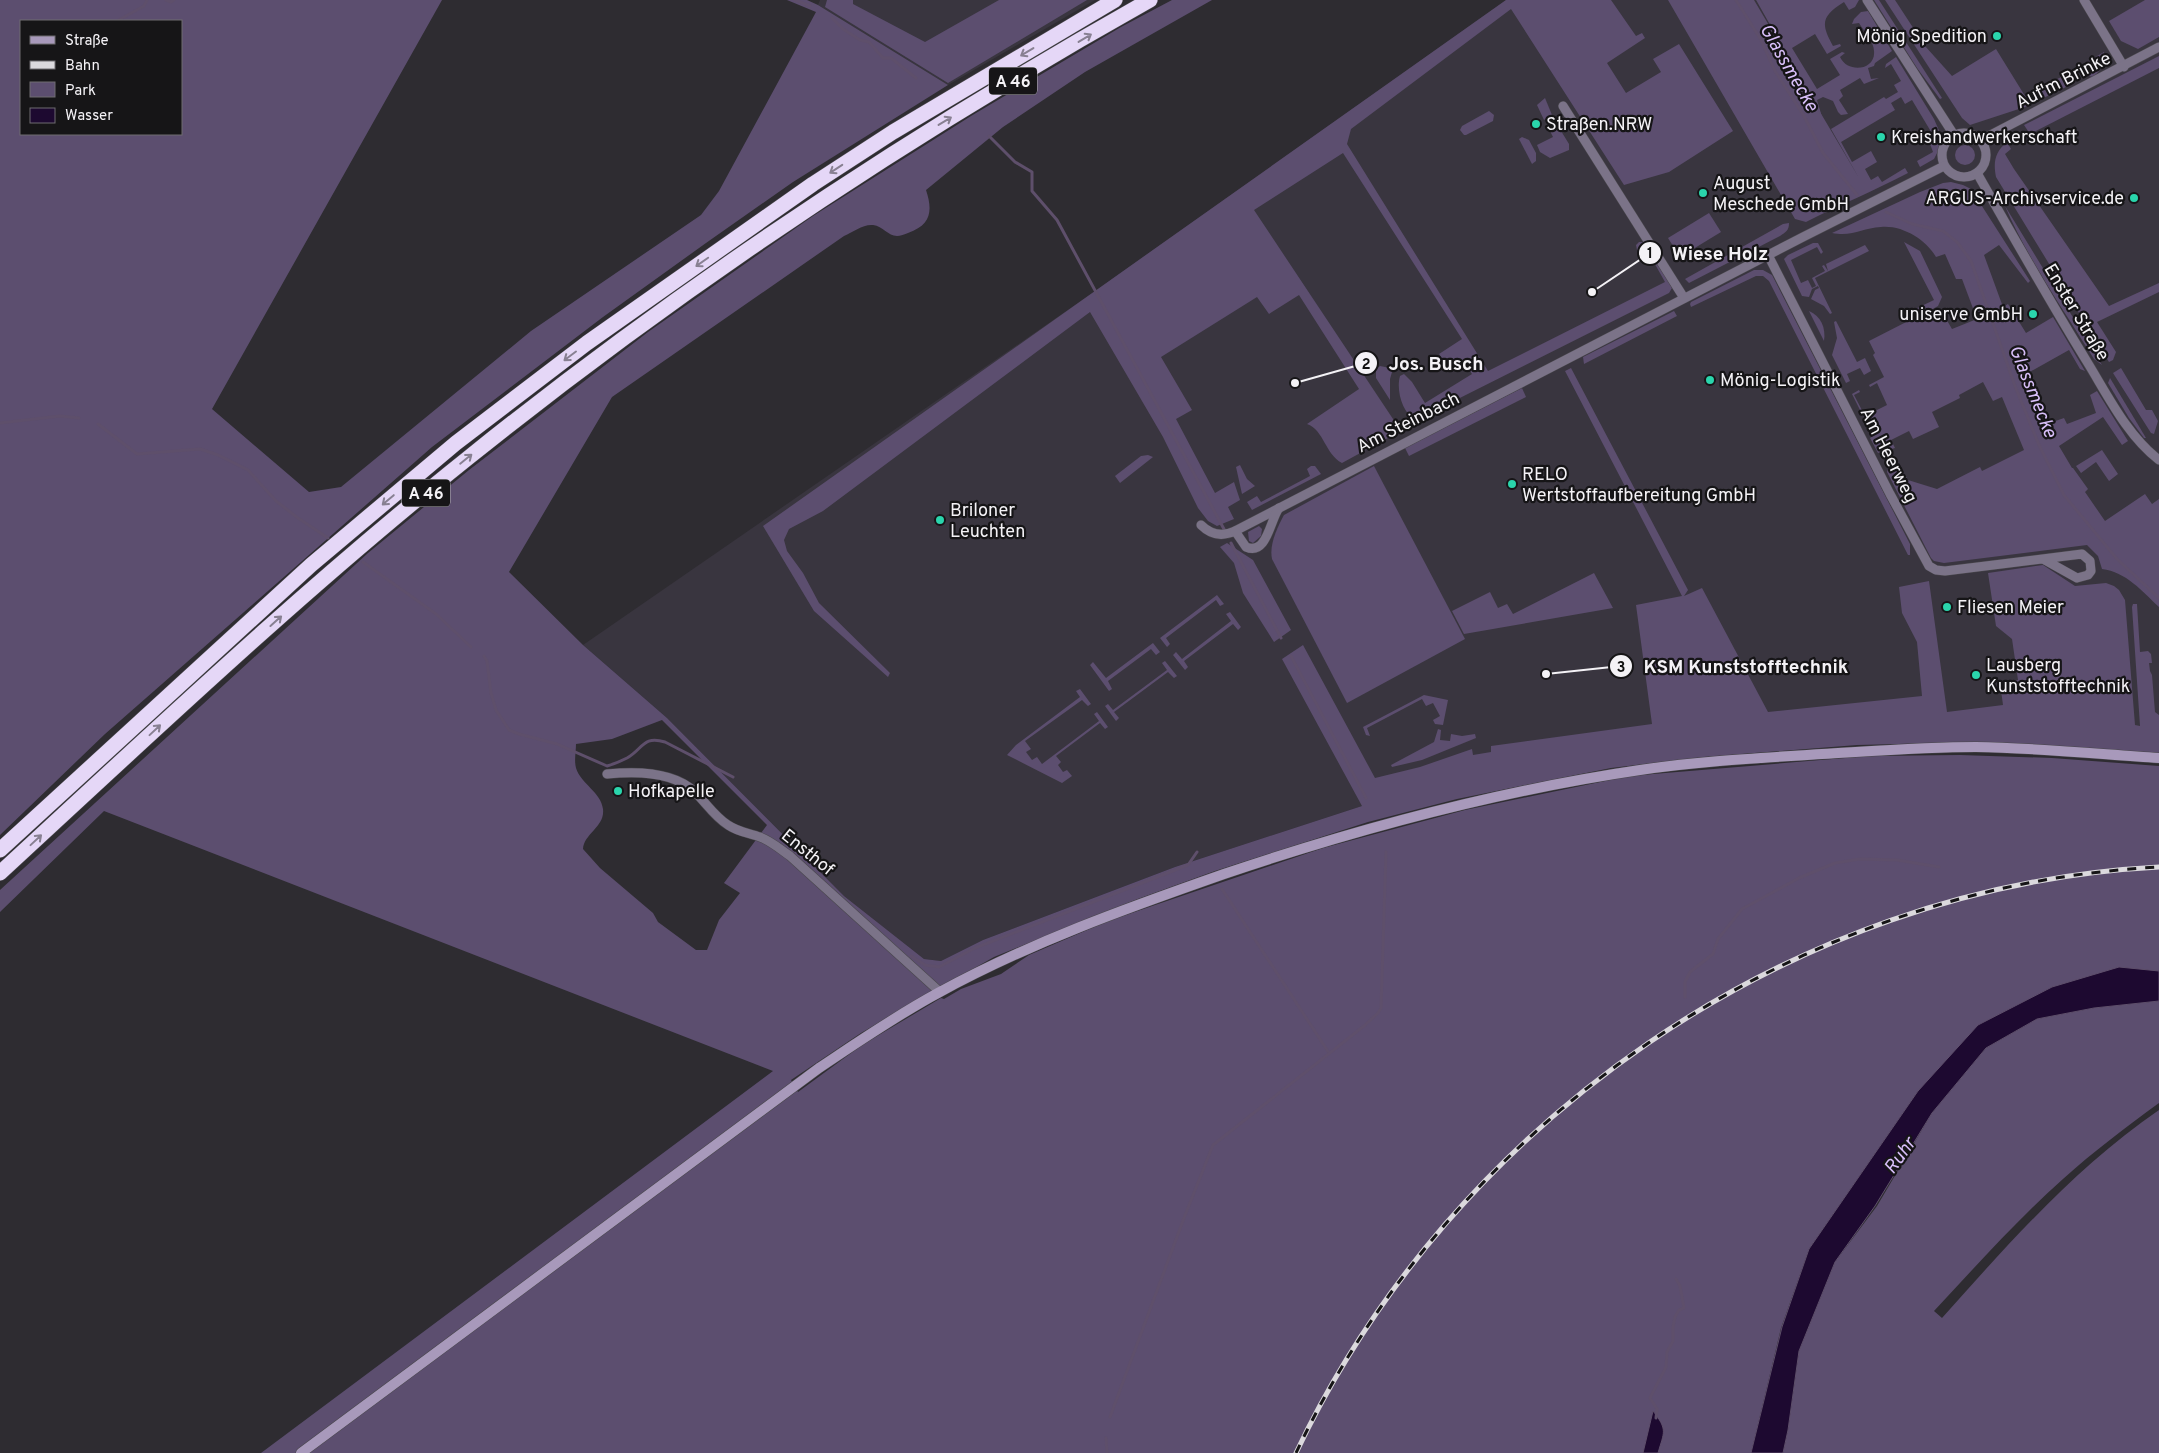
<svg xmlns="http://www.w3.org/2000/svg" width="2159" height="1453" font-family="Overpass,sans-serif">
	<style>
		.built { fill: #39353f }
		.green { fill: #5c4e6f; fill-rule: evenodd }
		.water { fill: #1d0930; stroke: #5e4f6b }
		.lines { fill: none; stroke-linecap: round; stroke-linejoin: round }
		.stream { stroke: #5e4f6b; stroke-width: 3 }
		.minor-casing { stroke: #4a484d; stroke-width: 10 }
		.secondary-casing { stroke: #4a484d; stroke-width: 11 }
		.motorway-casing { stroke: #4a484d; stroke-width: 16 }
		.minor { stroke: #7b7388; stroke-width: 9 }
		.secondary { stroke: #a899bb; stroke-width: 10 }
		.motorway { stroke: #e5d7f7; stroke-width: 15 }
		.rail-casing { stroke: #dbd9dd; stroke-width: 5 }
		.rail { stroke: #161517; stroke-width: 3; stroke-dasharray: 9; stroke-linecap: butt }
		.oneway { stroke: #888092 }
		.poi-dot { fill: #2ad5ac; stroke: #161517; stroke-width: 2 }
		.labels { text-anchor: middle; stroke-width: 4.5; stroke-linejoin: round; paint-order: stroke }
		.shield { fill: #161517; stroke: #b1b0b3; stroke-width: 1 }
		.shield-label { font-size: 16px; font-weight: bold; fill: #f4f2f6 }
		.poi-label { font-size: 18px; fill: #f4f2f6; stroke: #161517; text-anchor: start }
		.street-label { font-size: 18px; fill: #f4f2f6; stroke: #161517 }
		.water-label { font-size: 19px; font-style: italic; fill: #d8bff9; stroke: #161517 }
		.leader { fill: none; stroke: #f4f2f6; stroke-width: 2 }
		.callout-dot { fill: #f4f2f6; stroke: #161517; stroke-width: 2 }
		.mark-label { font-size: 15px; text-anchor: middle; font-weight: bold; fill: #111 }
		.callout-label { font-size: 19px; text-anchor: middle; font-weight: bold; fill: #f4f2f6; stroke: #161517; stroke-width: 4.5; stroke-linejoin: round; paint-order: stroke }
	</style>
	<rect width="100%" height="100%" fill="#2e2c31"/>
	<!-- built -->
	<g class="built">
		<path d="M820,0H1095L948,85L818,5Z"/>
		<path d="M1506,0H1756L1779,40L1843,0H2159V726H1904L1708,741L1362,806L1175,867L983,940L941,961L924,959L844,896L667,718L583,645L1098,289Z"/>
	</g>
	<!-- green -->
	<g class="green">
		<path d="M0,0H442L212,409L309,492L341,487L531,331L701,215L719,191L816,12L787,0H807L818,5L948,85L793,182L706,243L603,317L432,447L105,734L0,835ZM21,21H181V134H21Z"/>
		<path d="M827,0H853V4L925,42L999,0H1087L948,83L825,7Z"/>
		<path d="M1172,0H1212L1085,72L1003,127L926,190C933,211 931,225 908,233C905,234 900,236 897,236C888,236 883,226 873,225C863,224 853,232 844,236L612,397L509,572L583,645L667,718L844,896L924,959L941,961L983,940L1175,867L1362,806L1282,659L1303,645L1375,778L1420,767L1472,749L1473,755L1491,752V746L1652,724L1636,605L1682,596L1565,371L1571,368L1688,590L1684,596L1702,588L1768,712L1922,696L1917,642L1902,613L1899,587L1929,581L1947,712L2003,705L2000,683L2018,680L2012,639L1996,626L1988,573L2043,565L2075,586L2106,583L2114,586L2119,590L2125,600L2135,725L2140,726L2132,607L2133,604H2137L2140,652L2148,651L2151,654L2152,663H2149L2150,671L2152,675L2155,712L2159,715V754L1983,742L1857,745L1705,757L1611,768L1457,799L1368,822L1215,871L1138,899L994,957L861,1033L791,1080L798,1092L862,1045L941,998L944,999L961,989L1001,974L1029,955L1108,921L1323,848L1465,810L1629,776L1869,756L1960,755L2052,758L2159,766V971L2052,987L1918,1091L1809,1249L1781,1328L1751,1453H1658L1654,1411L1643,1453H261L773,1071L104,811L0,912V890L368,553L469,470L648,332L813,216L971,116L1121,27ZM662,720L767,825L724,883L740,893L719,920L707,950H696L658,922L653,913L600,868L583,849C584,833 605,827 603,809C601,792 581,784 576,768C574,761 576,751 576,744L612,739Z"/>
		<path d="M1506,0H1611L1636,36L1642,33L1645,38L1607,63L1626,93L1661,72L1653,59L1679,44L1733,131L1669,172L1624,185L1511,9L1351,129L1347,144L1488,371L1665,282L1647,250L1642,251L1637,250L1636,245L1639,242H1646L1649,245L1672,288L1669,293L1416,420C1402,413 1396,390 1400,376L1404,374L1412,382L1425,403L1472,374L1464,362L1450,370L1439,354L1462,339L1343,153L1254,210L1395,422L1397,427V433L1342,463C1325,454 1324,430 1307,424L1359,389L1299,295L1269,314L1257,297L1161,357L1192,410L1176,419L1215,493L1234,482L1240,500L1228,507L1234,519L1217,526L1208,521L1198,508L1163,437L1090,312L823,511L789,529L784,540L787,551L803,573L819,603L890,673L888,677L814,611L763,526Z"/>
		<path d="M1668,0H1754L1859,178L1831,129L1884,97L1886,99L1898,92L1894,85L1901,81L1891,64L1885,68L1886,64L1896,57L1934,119L1941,135L1940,147L1934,159L1920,167L1917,161L1933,152L1930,144L1936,140L1912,100L1905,104L1901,97L1891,103L1895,110L1841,142L1852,162L1871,151L1877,162L1865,169L1871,180L1878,176L1882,182L1905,168L1908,173C1874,191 1839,205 1806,222L1795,219Z"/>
		<path d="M1756,0H1859L1855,7L1849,10L1844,2C1822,16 1820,23 1833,46L1840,44L1841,46L1827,54L1815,34L1792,48L1817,89L1840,75L1830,59L1842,52L1845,53L1840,57C1848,74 1876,70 1874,51C1874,42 1864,31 1859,23L1852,24L1854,19L1861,12L1868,11L1892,51L1875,63L1874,66L1868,68L1871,79L1879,78L1864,84L1860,78L1840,90L1843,96L1839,100L1848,114L1841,115L1838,112L1833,101L1823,97L1817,100L1822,117Z"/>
		<path d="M1874,0H1879L1942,98L1940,99L1917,68Z"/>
		<path d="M1885,0H1895L1925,46L1952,76L1996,49L2025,96L2065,75L2070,85L2025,107L1970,125L1962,118Z"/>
		<path d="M2145,0H2159V37L2138,49L2121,41L2109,21Z"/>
		<path d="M2104,52C2105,62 2102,70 2093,77L2085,75L2080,66Z"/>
		<path d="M2159,56V68L2030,134L2024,125Z"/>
		<path d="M1545,98L1552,115L1544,120L1537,105Z"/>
		<path d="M1489,111L1494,115L1493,121L1466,135H1464L1460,130L1462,126Z"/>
		<path d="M1558,126L1569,144V150L1550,158L1540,152L1537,145L1553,137L1549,129Z"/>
		<path d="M1522,137L1529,140L1536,153V161L1532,164L1519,139Z"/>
		<path d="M2007,142L2011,149L2005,154L2014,169L2109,306L2159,283V292L2097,322L2116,352L2113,360L2109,362L1996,177C1993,162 1995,152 2007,142Z"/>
		<circle cx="1965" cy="155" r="10"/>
		<path d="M1951,182L1963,185L1971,189L2030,281L2028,283L1999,245L1984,255L2003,307L2008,304L2026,333L2053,317L2085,371L2080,369L2069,350L2026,374L2044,425L2064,418L2067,424L2096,413L2090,395L2097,391L2128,441L2122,445L2103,417L2059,446L2072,468H2073L2088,489L2085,492L2105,521L2145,494L2152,504L2159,499V607C2142,591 2126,572 2102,569L2098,556L2087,545L1944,563L1934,561L1931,558L1887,472L1888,468L1892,464L1899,465L1908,480L1937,489L1980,467L1982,471L2024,450L2002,397L1993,401L1983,382L1959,395L1960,398L1932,412L1939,427L1913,439L1909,431L1891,440L1895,448L1878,453L1870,438L1873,436L1852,394L1859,390L1860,392L1854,395L1865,416L1887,405L1877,383L1870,387L1869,385L1884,377L1873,355L1875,353L1869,341L1914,318L1911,311L1934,300L1904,242L1920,251L1942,297L1938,306L1924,314L1928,321L1942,315L1945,317L1952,329L1977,319L1962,279H1956L1945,254L1936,257C1926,240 1903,225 1881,227C1862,228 1853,237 1832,233L1920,192L1943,183Z"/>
		<path d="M2005,206L2016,224L2102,365L2094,359C2064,310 2028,260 2005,206Z"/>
		<path d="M1709,213L1721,232L1680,257L1668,238Z"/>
		<path d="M1789,223C1789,230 1786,232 1780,236L1689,283L1685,279L1783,224Z"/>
		<path d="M1813,243H1818L1823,252L1821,254L1817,247L1791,260L1801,283L1808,280L1812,288L1816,286L1812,278L1825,271L1822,266L1824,265L1828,271L1826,264L1865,245L1869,251L1815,278L1832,313L1830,314L1824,306L1811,299L1815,290L1819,288L1818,286L1812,289L1809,297L1802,296L1784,259L1788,255Z"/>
		<path d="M1754,270H1763L1772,275L1910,544V555H1908L1769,281L1763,276H1756L1691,307L1690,304L1691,302Z"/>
		<path d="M1674,311L1677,316L1584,364L1583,357Z"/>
		<path d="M1809,311C1821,316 1826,328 1824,341Z"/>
		<path d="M1836,321L1857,362L1865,358L1871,371L1864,375L1860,368L1847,374L1850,381L1846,383L1832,355L1837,338L1834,322Z"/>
		<path d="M1380,366L1390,368L1392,372L1390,379V400L1376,378V369Z"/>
		<path d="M2121,368L2146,410H2152L2158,421L2154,434L2151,433L2113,373Z"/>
		<path d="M2110,378L2146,438H2144L2129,418L2108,383Z"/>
		<path d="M1522,388L1526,397L1409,456L1405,448Z"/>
		<path d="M2102,450L2118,474L2109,481L2096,462L2081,473L2076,466Z"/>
		<path d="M1148,455L1153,457L1120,483L1115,476L1141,456Z"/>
		<path d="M1240,465L1247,479L1255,486L1242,494L1236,467Z"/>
		<path d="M1311,466H1315L1321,474L1252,510L1247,502L1257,496L1261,502L1310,476L1307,469Z"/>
		<path d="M1374,466L1465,639L1347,703L1272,559C1269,545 1277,528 1284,515Z"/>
		<path d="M1259,526L1262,529L1261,536L1253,543L1249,541L1248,532Z"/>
		<path d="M1227,543L1253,560L1291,630L1274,642L1243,593L1234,563L1220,547Z"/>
		<path d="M1594,573L1613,608L1464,634L1452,611L1490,592L1498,608L1507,604L1513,614Z"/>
		<path d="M1217,595L1224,604L1220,606L1216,600L1166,638L1170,644L1167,647L1160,638Z"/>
		<path d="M1230,612L1241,627L1238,630L1233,624L1184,661L1188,667L1185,670L1173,655L1176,652L1182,659L1231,621L1226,614Z"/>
		<path d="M1153,643L1160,652L1156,655L1151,649L1108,681L1112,689L1109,691L1090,665L1093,662L1106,678Z"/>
		<path d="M1165,661L1177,676L1174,678L1168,672L1114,712L1119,718L1116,721L1105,706L1108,704L1113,710L1167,670L1162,663Z"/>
		<path d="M1080,689L1091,704L1088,706L1082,700L1025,741L1031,749L1026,752L1032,760L1037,757L1042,764L1099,721L1094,714L1097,712L1108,727L1105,729L1100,723L1056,756L1061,762L1058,765L1063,772L1067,770L1072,776L1062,783L1007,755L1016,745L1080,697L1076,691Z"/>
		<path d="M1424,695L1448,700L1443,725L1435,724L1433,720L1440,716L1433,703L1426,706L1422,699L1367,728L1370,736L1366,735L1363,727Z"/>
		<path d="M1438,729L1441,730L1440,740L1450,741L1451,734L1462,736L1475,734L1476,738L1422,760L1392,767L1391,765L1434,742Z"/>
		<path d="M2159,1001V1103C2126,1127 2093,1152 2063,1179C2017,1220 1976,1266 1934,1311L1942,1318C2009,1243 2076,1167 2159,1110V1453H1783L1788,1430L1799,1351L1835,1262L1877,1206L1932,1113L1986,1048L2037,1019L2094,1008Z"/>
	</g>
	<!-- water -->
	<g class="water">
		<path d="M2119,967L2159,971V1001L2094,1008L2037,1019L1986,1048L1932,1113L1875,1206L1835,1262L1799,1351L1788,1430L1783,1453H1751L1782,1327L1809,1249L1918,1091L1978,1025L2052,987Z"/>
		<path d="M1653,1411C1668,1430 1664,1432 1658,1453H1643Z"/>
	</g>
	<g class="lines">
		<!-- stream -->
		<g class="stream">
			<path d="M166,0L171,2L174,0"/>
			<path d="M795,0L810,6"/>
			<path d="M1736,0L1761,40L1775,71L1804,116L1823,153L1857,195"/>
			<path d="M832,18L843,29L860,40L869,42L883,58H891L916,78"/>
			<path d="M117,21L144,6L147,0"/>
			<path d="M989,136L1015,162L1032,172V191L1057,220L1225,531"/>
			<path d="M1886,212L1912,224L1943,231L1957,242L1971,261L2015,386L2039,445L2064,495L2117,559L2159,598"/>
			<path d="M0,423L60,416L79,418"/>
			<path d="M98,424L137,454L200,449L218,455L248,470L276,501L298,518L328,538"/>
			<path d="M1231,543L1281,638"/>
			<path d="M363,562L436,614L471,647"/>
			<path d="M484,656L487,661L491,693L496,710L509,730L519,734L557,744L607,766C614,764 621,761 627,758C643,749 643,735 665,742L733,777"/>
			<path d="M1291,656L1366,798"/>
			<path d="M1222,889L1329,1053"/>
			<path d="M911,956L925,965L939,967L975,948L1188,865L1197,852"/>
			<path d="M1685,997V982L1690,972L1713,954L1718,939L1742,909L1799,878L1835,863L1860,859L1897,860L1939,867"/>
			<path d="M1110,1417L1184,1218L1213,1145L1364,1026L1378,1013L1381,1008L1386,852"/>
			<path d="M1656,1418L1657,1409L1650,1398L1666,1367L1667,1352L1673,1341V1327L1675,1317L1679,1310L1684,1308L1680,1286L1676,1279"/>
			<path d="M1106,1438L1107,1453"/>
		</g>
		<!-- minor casing -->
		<g class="minor-casing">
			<g id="minor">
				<path d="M1867,0L1954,135"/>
				<path d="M2084,0L2124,67"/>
				<path d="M1563,106L1684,298"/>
				<circle cx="1964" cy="155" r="22"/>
				<path d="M1981,140L2159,47"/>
				<path d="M1977,173C2014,238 2050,302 2089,365C2109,398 2128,436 2159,460"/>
				<path d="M1768,255L1890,494L1929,566L1936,570L1945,571L2082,554L2090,561L2091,571L2088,575L2077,578L2043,559"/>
				<path d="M1201,525C1211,535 1222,537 1235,531L1803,237L1944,166"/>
				<path d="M1235,531L1246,547C1267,556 1270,520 1279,508"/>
				<path d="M607,774C636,771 673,771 695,792C706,803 715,817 728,825C738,832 749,833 760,837C771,841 780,849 790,856L940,992"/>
			</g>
		</g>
		<!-- secondary casing -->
		<g class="secondary-casing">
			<path id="secondary" d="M301,1453L819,1068C858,1042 897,1015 938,993C1029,943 1127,908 1224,874C1360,828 1497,791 1640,770C1699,761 1761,758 1822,754C1873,751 1925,747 1976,747C2037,748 2098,754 2159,758"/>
		</g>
		<!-- motorway casing -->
		<g class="motorway-casing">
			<g id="motorway">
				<path d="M0,850L311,565L456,443L587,343L813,184L893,132L1115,0"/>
				<path d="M0,873C153,732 305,588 468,458C682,286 911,134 1150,0"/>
			</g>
		</g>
		<!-- minor -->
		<use href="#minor" class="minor"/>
		<!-- secondary -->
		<use href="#secondary" class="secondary"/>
		<!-- motorway -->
		<use href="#motorway" class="motorway"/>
		<!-- rail casing -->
		<g class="rail-casing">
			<path id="rail" d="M1296,1453C1452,1122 1792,886 2159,867"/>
		</g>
		<!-- rail -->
		<use href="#rail" class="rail"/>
	</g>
	<!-- one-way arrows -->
	<defs><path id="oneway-shaft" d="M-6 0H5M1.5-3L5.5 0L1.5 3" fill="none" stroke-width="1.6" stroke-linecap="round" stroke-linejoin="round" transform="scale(1.25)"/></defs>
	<g class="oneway">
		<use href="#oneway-shaft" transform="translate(1085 38) rotate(-31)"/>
		<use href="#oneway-shaft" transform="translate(1027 52) rotate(149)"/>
		<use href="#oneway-shaft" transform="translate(945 121) rotate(-31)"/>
		<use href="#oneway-shaft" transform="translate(836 169) rotate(147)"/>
		<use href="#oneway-shaft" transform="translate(702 262) rotate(145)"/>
		<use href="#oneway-shaft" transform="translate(570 356) rotate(143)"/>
		<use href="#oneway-shaft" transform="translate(466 459) rotate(-39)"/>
		<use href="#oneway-shaft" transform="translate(388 500) rotate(140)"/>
		<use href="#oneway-shaft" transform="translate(276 621) rotate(-42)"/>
		<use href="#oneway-shaft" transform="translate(155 730) rotate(-43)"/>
		<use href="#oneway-shaft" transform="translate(36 840) rotate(-43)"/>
	</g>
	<!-- markers -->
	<g class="poi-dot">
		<circle cx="1997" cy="36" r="5"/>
		<circle cx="1536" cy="124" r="5"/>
		<circle cx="1881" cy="137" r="5"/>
		<circle cx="1703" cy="193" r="5"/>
		<circle cx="2134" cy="198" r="5"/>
		<circle cx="2033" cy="314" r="5"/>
		<circle cx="1710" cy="380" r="5"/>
		<circle cx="1512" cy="484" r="5"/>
		<circle cx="940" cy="520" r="5"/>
		<circle cx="1947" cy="607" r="5"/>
		<circle cx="1976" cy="675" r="5"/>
		<circle cx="618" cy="791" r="5"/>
	</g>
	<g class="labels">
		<!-- shield labels -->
		<g class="shield">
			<rect x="989" y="67.5" width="48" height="27" rx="4"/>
			<rect x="402" y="479.5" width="48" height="27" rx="4"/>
		</g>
		<g class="shield-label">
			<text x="1013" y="87">A 46</text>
			<text x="426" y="499">A 46</text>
		</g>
		<!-- poi labels -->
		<g class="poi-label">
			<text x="1987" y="42" text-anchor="end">Mönig Spedition</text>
			<text x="1546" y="130">Straßen.NRW</text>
			<text x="1891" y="143">Kreishandwerkerschaft</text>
			<text x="1713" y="189">August<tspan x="1713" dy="21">Meschede GmbH</tspan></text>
			<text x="2124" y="204" text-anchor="end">ARGUS-Archivservice.de</text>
			<text x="2023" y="320" text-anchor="end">uniserve GmbH</text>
			<text x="1720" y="386">Mönig-Logistik</text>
			<text x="1522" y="480">RELO<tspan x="1522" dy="21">Wertstoffaufbereitung GmbH</tspan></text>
			<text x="950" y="516">Briloner<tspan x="950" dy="21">Leuchten</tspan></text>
			<text x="1957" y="613">Fliesen Meier</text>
			<text x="1986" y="671">Lausberg<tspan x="1986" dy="21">Kunststofftechnik</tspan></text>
			<text x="628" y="797">Hofkapelle</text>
		</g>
		<!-- street labels -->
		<g class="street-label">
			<text transform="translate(2063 80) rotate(-27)" y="6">Auf'm Brinke</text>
			<text transform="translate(2077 312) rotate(59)" y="6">Enster Straße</text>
			<text transform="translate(1408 422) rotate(-27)" y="6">Am Steinbach</text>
			<text transform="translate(1889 455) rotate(63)" y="6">Am Heerweg</text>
			<text transform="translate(808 852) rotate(39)" y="6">Ensthof</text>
		</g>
		<!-- water labels -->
		<g class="water-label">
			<text transform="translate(1790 67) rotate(60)" y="7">Glassmecke</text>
			<text transform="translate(2034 391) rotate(68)" y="7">Glassmecke</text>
			<text transform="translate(1899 1155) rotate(-54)" y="7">Ruhr</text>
		</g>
	</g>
	<!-- callouts -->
	<path class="leader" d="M1592 292L1650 253M1295 383L1366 363M1546 674L1621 666"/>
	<g class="callout-dot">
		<circle cx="1592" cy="292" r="5"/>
		<circle cx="1295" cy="383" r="5"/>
		<circle cx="1546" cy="674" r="5"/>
		<circle cx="1650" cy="253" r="12"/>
		<circle cx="1366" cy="363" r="12"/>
		<circle cx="1621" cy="666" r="12"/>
	</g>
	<g class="mark-label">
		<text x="1650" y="258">1</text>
		<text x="1366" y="369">2</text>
		<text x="1621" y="672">3</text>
	</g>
	<g class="callout-label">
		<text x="1720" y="260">Wiese Holz</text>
		<text x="1436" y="370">Jos. Busch</text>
		<text x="1746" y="673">KSM Kunststofftechnik</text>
	</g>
	<!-- legend -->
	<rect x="20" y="20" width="162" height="115" fill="#161517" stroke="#6f6d70"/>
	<rect x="30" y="36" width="25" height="8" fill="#a899bb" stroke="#6f6d70"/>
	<text x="65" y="45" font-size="15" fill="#f4f2f6">Straße</text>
	<rect x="30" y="61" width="25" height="8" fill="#dbd9dd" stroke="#6f6d70"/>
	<text x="65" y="70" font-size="15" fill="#f4f2f6">Bahn</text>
	<rect x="30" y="82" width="25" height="15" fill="#5c4e6f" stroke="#6f6d70"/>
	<text x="65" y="95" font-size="15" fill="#f4f2f6">Park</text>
	<rect x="30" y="108" width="25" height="15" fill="#1d0930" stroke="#6f6d70"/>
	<text x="65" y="120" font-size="15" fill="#f4f2f6">Wasser</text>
</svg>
